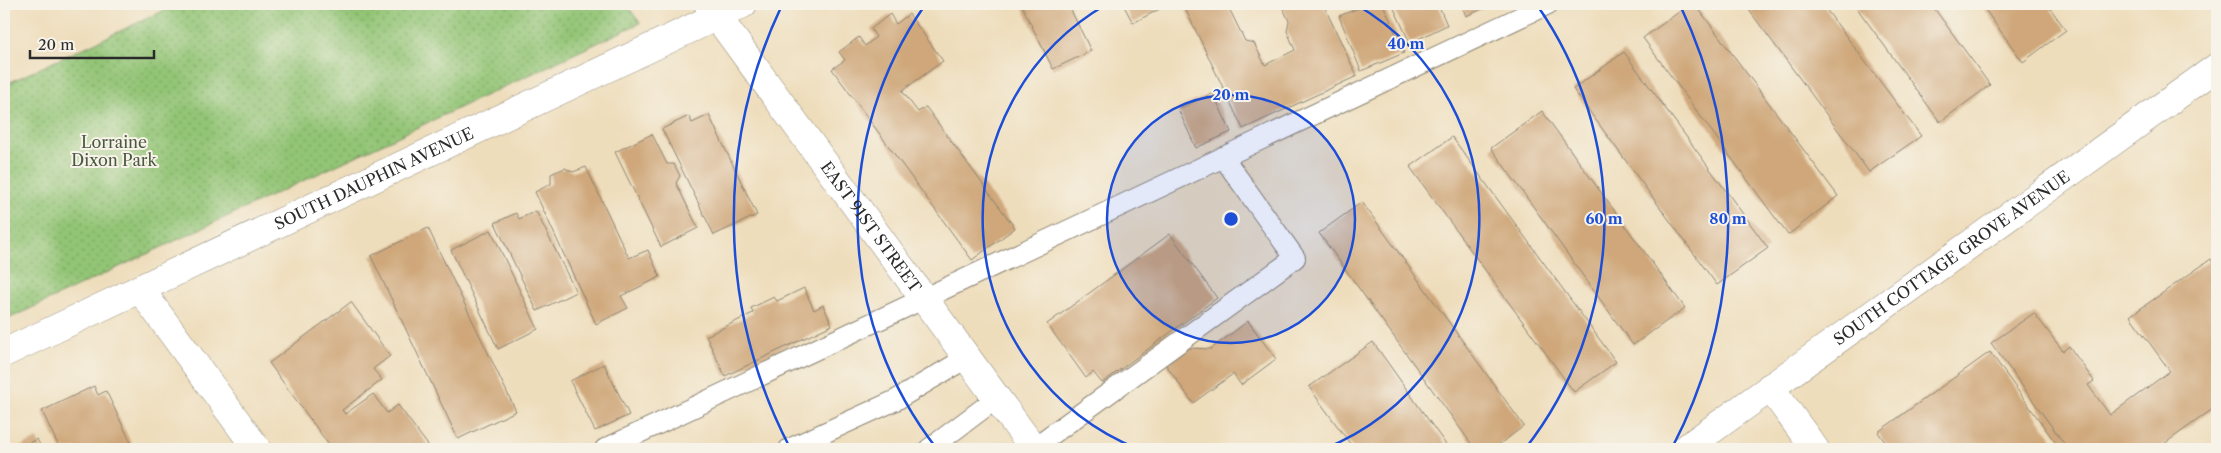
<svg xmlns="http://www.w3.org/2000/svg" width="2221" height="453" font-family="'Libre Caslon Text',serif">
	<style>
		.park { fill: url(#park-dots); stroke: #5f7850 }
		.building { fill: #cfa77a }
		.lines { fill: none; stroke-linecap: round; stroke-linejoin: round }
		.service-casing { stroke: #8c8473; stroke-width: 22 }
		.minor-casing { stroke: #8c8473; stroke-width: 29 }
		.secondary-casing { stroke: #8c8473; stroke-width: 29 }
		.service { stroke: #fff; stroke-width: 20 }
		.minor { stroke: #fff; stroke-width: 28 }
		.secondary { stroke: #fff; stroke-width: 28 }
		.ring { fill: none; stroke: #1d4ed8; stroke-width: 2.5 }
		.labels { text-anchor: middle; stroke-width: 4; stroke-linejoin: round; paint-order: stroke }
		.park-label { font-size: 16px; fill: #4a5942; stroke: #f7f3e8 }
		.street-label { font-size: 16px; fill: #2b2b2b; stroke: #f7f3e8 }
		.centre { fill: #1d4ed8; stroke: #f7f3e8; stroke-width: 2.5 }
		.ring-label { font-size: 15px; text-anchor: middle; font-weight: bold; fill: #1d4ed8; stroke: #f7f3e8; stroke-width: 4; stroke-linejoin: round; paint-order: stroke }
	</style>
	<defs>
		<pattern id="park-dots" width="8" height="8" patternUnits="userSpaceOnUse" patternTransform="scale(1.25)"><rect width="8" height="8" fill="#93c576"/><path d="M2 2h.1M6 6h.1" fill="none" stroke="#78a061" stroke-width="1.8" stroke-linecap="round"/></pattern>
	</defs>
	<rect width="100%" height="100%" fill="#f7f3e8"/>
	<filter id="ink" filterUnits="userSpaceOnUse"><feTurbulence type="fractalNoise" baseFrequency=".02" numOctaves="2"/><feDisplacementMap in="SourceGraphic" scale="10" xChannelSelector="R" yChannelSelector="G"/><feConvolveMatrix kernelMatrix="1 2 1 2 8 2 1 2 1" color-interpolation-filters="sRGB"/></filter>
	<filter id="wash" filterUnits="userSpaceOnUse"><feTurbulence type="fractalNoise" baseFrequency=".0096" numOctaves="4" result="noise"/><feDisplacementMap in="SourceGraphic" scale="20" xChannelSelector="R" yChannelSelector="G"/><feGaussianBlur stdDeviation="1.12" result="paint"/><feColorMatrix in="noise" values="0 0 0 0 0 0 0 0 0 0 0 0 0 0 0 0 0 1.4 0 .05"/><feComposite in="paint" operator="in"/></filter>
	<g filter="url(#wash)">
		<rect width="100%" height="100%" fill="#edb"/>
		<!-- park -->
		<path class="park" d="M178,4H626L640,23L4,321V85Z"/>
		<g id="blocks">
			<!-- building -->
			<g class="building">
				<path d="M1021,4H1068L1091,51L1053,69Z"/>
				<path d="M1123,4H1169L1133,23Z"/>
				<path d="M1183,4H1227L1245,41L1254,43L1265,65L1295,50L1287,31L1289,21L1281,4H1323L1357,76L1243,129Z"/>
				<path d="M1369,4H1383L1404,53L1361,71L1339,16Z"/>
				<path d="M1392,4H1438L1447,25L1410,43Z"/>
				<path d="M1461,4H1494L1466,16Z"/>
				<path d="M1690,4H1695L1838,196L1788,235L1643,38Z"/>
				<path d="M1757,4H1822L1921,136L1869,172L1749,10Z"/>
				<path d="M1854,4H1931L1990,85L1940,122Z"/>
				<path d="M1981,4H2047L2066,30L2023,62Z"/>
				<path d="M890,14L896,24L909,14L943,61L902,91L918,112L926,107L1015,228L972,260L832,69L845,60L839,52L859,37L865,46L876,37L871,29Z"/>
				<path d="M1624,52L1768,248L1717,285L1573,89Z"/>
				<path d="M1213,93L1231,132L1196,148L1178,109Z"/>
				<path d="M1542,111L1685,308L1633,345L1491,148Z"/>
				<path d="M709,115L757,215L714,235L662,129L689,116L692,123Z"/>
				<path d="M652,134L667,164H674L680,176L676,183L698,228L661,247L615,152Z"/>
				<path d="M1452,137L1616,362L1574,392L1410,167Z"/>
				<path d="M586,167L629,258L648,250L660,277L621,296L628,308L596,324L535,192L551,184V174L565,168L573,172Z"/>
				<path d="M1362,202L1524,426L1493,449H1475L1319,233Z"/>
				<path d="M536,211L576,292L537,311L495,223L516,213L519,219Z"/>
				<path d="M428,228L516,411L458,439L371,256Z"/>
				<path d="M491,230L538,329L498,349L451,250Z"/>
				<path d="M1170,234L1217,298L1102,383L1093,372L1086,378L1047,324Z"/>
				<path d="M2211,259L2217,268V406L2157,449H2068L1991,343L2034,313L2063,351L2069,346L2094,381L2088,385L2110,415L2170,371L2130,316Z"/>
				<path d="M804,288L814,310L823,305L832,325L725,376L706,336L753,313L751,308L774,297L777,301Z"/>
				<path d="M351,302L390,356L373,369L382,380L342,410L345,414L373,394L387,413L398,405L430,448L428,449H332L269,363Z"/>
				<path d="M1248,321L1276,359L1241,385L1233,374L1193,403L1166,365L1189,348L1211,349Z"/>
				<path d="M1373,342L1449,449H1354L1309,387Z"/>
				<path d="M1990,352L2060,449H1890L1878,432Z"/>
				<path d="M604,364L629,415L595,431L570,381Z"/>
				<path d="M94,386L98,395L106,391L134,449H60L42,411Z"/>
				<path d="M37,439L42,449H16Z"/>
			</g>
		</g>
	</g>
	<g filter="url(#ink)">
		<use href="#blocks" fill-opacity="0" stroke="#8c8473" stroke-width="1"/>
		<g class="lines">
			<!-- service casing -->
			<g class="service-casing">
				<g id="service">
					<path d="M605,449L1548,4"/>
					<path d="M789,449L896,400L968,357"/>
					<path d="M929,449L997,398"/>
					<path d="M1032,449L1295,258L1223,157"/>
				</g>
			</g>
			<!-- minor casing -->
			<g class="minor-casing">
				<g id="minor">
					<path id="s1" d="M708,4L1034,449"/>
					<path d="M140,289L257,449"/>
					<path id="s2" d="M4,353L743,4"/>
					<path d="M1770,387L1815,449"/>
				</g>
			</g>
			<!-- secondary casing -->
			<g class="secondary-casing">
				<g id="secondary">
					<path id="s3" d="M1685,449L2217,67"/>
				</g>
			</g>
			<!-- service -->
			<use href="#service" class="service"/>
			<!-- minor -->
			<use href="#minor" class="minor"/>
			<!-- secondary -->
			<use href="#secondary" class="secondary"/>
		</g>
	</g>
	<!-- distance rings -->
	<circle cx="1231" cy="219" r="124" fill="#1d4ed8" fill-opacity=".12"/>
	<g class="ring">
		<circle cx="1231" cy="219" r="124"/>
		<path d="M1138 449A248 248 0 0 1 1107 4M1355 4A248 248 0 0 1 1324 449"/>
		<path d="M937 449A373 373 0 0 1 925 5M1537 5A373 373 0 0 1 1525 449"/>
		<path d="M790 448A497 497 0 0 1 782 5M1680 5A497 497 0 0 1 1672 448"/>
	</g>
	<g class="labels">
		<!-- park labels -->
		<g class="park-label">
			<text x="114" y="148">Lorraine<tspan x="114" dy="18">Dixon Park</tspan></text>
		</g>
		<!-- street labels -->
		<g class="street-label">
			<text dy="6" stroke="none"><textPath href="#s2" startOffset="409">SOUTH DAUPHIN AVENUE</textPath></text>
			<text dy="6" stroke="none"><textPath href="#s1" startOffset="276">EAST 91ST STREET</textPath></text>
			<text dy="6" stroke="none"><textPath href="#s3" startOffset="328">SOUTH COTTAGE GROVE AVENUE</textPath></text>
		</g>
	</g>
	<circle cx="1231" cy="219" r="8" class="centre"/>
	<g class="ring-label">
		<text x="1406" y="49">40 m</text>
		<text x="1231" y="100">20 m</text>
		<text x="1604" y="224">60 m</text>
		<text x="1728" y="224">80 m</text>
	</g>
	<!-- margin -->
	<rect width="2221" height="453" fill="none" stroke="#f7f3e8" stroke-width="20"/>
	<!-- scale -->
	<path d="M30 50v8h124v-8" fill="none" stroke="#2b2b2b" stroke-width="2.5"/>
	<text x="38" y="50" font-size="15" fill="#2b2b2b" stroke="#f7f3e8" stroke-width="4" paint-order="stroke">20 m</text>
</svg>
